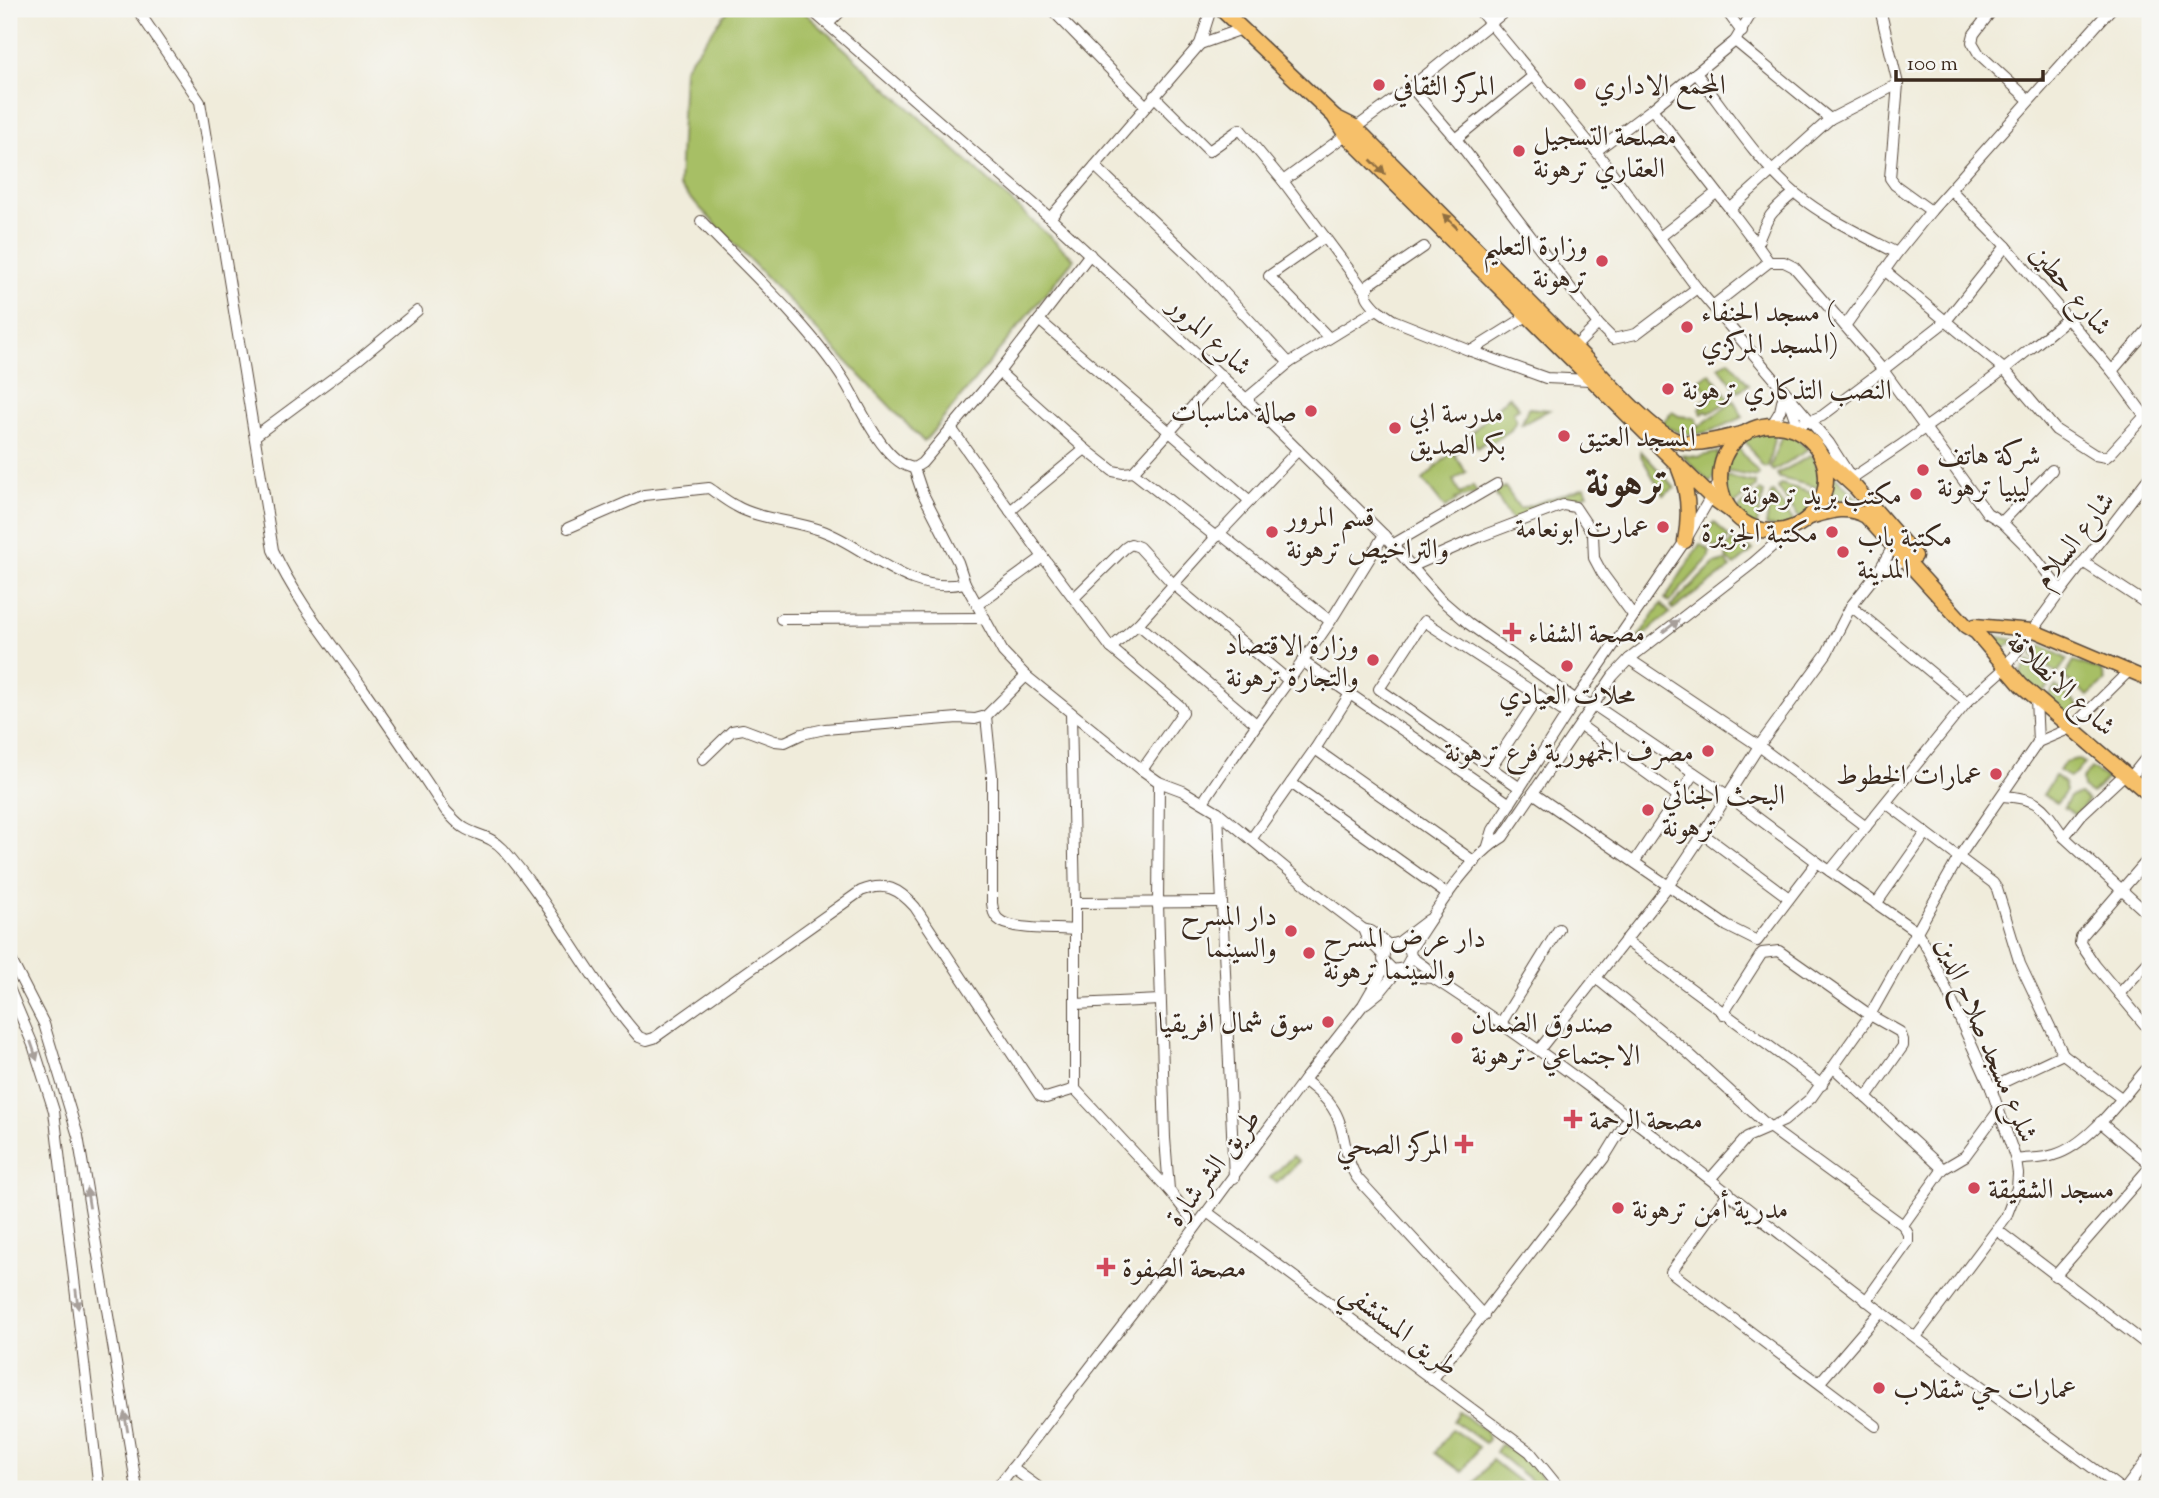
<svg xmlns="http://www.w3.org/2000/svg" width="2159" height="1498" font-family="'Sorts Mill Goudy',Amiri,serif">
	<style>
		.green { fill: #a7bf65; stroke: #717442; stroke-width: 2 }
		.lines { fill: none; stroke-linecap: round; stroke-linejoin: round }
		.minor-casing { stroke: #56473a; stroke-width: 12 }
		.major-casing { stroke: #56473a; stroke-width: 15 }
		.highway-casing { stroke: #56473a; stroke-width: 17 }
		.minor { stroke: #fff; stroke-width: 10 }
		.major { stroke: #f6c06b; stroke-width: 12 }
		.highway { stroke: #f6c06b; stroke-width: 14 }
		.oneway { fill: #8f6e41 }
		.oneway2 { fill: #a79f9a }
		.poi-dot { fill: #d1495b; stroke: #f6f6f2; stroke-width: 2.5 }
		.labels { text-anchor: middle; stroke-width: 5; stroke-linejoin: round; paint-order: stroke }
		.poi-label { font-size: 28px; fill: #3b2a1e; stroke: #f6f6f2; text-anchor: start }
		.street-label { font-size: 28px; fill: #3b2a1e; stroke: #f6f6f2 }
		.town-label { font-size: 42px; font-weight: bold; fill: #3b2a1e; stroke: #f6f6f2 }
	</style>
	<rect width="100%" height="100%" fill="#f6f6f2"/>
	<filter id="ink" filterUnits="userSpaceOnUse"><feTurbulence type="fractalNoise" baseFrequency=".0143" numOctaves="2"/><feDisplacementMap in="SourceGraphic" scale="14" xChannelSelector="R" yChannelSelector="G"/><feConvolveMatrix kernelMatrix="1 2 1 2 8 2 1 2 1" color-interpolation-filters="sRGB"/></filter>
	<filter id="wash" filterUnits="userSpaceOnUse"><feTurbulence type="fractalNoise" baseFrequency=".00686" numOctaves="4" result="noise"/><feDisplacementMap in="SourceGraphic" scale="28" xChannelSelector="R" yChannelSelector="G"/><feGaussianBlur stdDeviation="1.57" result="paint"/><feColorMatrix in="noise" values="0 0 0 0 0 0 0 0 0 0 0 0 0 0 0 0 0 1.4 0 .05"/><feComposite in="paint" operator="in"/></filter>
	<g filter="url(#wash)">
		<rect width="100%" height="100%" fill="#f0ecdb"/>
		<!-- green -->
		<g class="green">
			<path d="M729,9H801L1074,259L924,442L679,186L684,68Z"/>
			<path d="M1729,360L1749,385L1738,391L1719,367Z"/>
			<path d="M1710,373L1730,400L1709,413L1706,411L1702,414L1699,409L1703,407L1700,402L1707,398L1709,400L1712,399L1699,380Z"/>
			<path d="M1509,396L1519,408L1513,412L1516,421L1511,430L1488,445L1485,442L1478,448L1473,441L1454,454L1466,472L1453,480L1460,494L1473,486L1477,493L1455,499L1456,501L1445,508L1423,480Z"/>
			<path d="M1734,401L1743,417C1715,430 1689,445 1662,423L1672,412L1679,416L1696,418L1697,428Z"/>
			<path d="M1528,408L1549,410L1521,425Z"/>
			<path d="M1776,429L1768,467H1763L1743,438L1759,430Z"/>
			<path d="M1783,432L1797,439L1808,450L1773,471L1770,468Z"/>
			<path d="M1736,445L1759,474L1757,477L1724,471L1728,455Z"/>
			<path d="M1641,451L1675,488L1663,495L1641,456Z"/>
			<path d="M1718,452L1716,474L1710,483L1682,455L1699,457Z"/>
			<path d="M1812,455L1818,469L1820,488L1779,478L1777,474Z"/>
			<path d="M1832,473L1863,505L1843,501L1829,504L1832,489Z"/>
			<path d="M1726,476L1756,483V487L1732,506L1725,494Z"/>
			<path d="M1781,484L1819,495L1810,512L1800,519L1778,488Z"/>
			<path d="M1505,487L1520,509L1585,487L1588,494L1512,521L1494,492Z"/>
			<path d="M1760,491L1764,493L1756,528L1738,518L1735,511Z"/>
			<path d="M1773,492L1794,522L1781,529L1766,526L1771,493Z"/>
			<path d="M1714,522L1729,537L1721,547H1713L1703,539Z"/>
			<path d="M1732,541L1753,550L1735,565L1726,558L1727,554L1725,550Z"/>
			<path d="M1700,544L1710,551L1708,559L1669,602L1665,599Z"/>
			<path d="M1725,561L1731,568L1673,609L1671,606L1714,564Z"/>
			<path d="M1661,604L1670,613L1635,642Z"/>
			<path d="M1984,634L2015,640L2001,650Z"/>
			<path d="M2043,646L2067,659L2057,674L2032,656L2036,649Z"/>
			<path d="M2028,660L2054,680L2039,697L2020,676Z"/>
			<path d="M2074,661L2102,671L2105,681L2088,696L2064,677Z"/>
			<path d="M2056,686L2078,705L2070,713L2061,716L2044,700Z"/>
			<path d="M2077,759L2085,763L2076,774L2069,777L2059,771L2065,762Z"/>
			<path d="M2091,768L2107,778L2092,794L2083,788L2082,780Z"/>
			<path d="M2055,776L2064,783L2066,791L2057,803L2043,795Z"/>
			<path d="M2080,794L2088,801L2075,815L2064,807L2070,797Z"/>
			<path d="M1293,1156L1299,1161L1277,1183L1270,1178Z"/>
			<path d="M1460,1412L1486,1432L1488,1439L1485,1443L1454,1421Z"/>
			<path d="M1452,1429L1479,1447L1462,1472L1435,1453Z"/>
			<path d="M1501,1444L1537,1470L1550,1489H1538L1534,1483L1496,1452Z"/>
			<path d="M1492,1460L1529,1489H1470Z"/>
		</g>
	</g>
	<g filter="url(#ink)">
		<g class="lines">
			<!-- minor casing -->
			<g class="minor-casing">
				<g id="minor">
					<path d="M137,9L200,102L273,550C297,602 332,644 364,690C392,730 419,770 446,811C452,817 458,825 466,829C479,836 492,837 503,849C554,907 588,979 639,1037L647,1040L654,1038L861,891C885,881 899,889 915,907L1040,1096L1046,1098L1075,1089L1169,1190"/>
					<path d="M810,9L1050,218L1246,399L1384,535L1439,598L1469,624L1576,700L1594,705L1727,795L1817,862L1917,932L1930,953L1991,1088L2016,1160L2018,1174L2017,1188L2006,1217L1916,1337"/>
					<path d="M1051,9L1146,106"/>
					<path d="M1478,9L1596,151L1697,288L1829,443L1854,482"/>
					<path d="M1725,9L1742,32"/>
					<path d="M1880,9L1898,84L1890,178L1895,185L1931,211"/>
					<path d="M1993,9L1974,34L1972,42L1979,54L2029,100"/>
					<path d="M828,24L843,9"/>
					<path d="M1735,41L1830,119"/>
					<path d="M1200,44L1242,29"/>
					<path d="M1696,73C1726,112 1757,161 1795,193C1825,218 1862,235 1897,253"/>
					<path d="M1411,87L1456,139L1598,324L1613,339L1636,334L1697,288"/>
					<path d="M1154,96L1209,151L1240,129L1283,181L1365,291"/>
					<path d="M1652,109L1730,209L1830,119L1898,84"/>
					<path d="M1456,139L1532,77"/>
					<path d="M1596,151L1652,109L1735,41L1754,9"/>
					<path d="M1095,166L1195,261L1289,363"/>
					<path d="M1283,181L1411,87L1508,9"/>
					<path d="M1951,190L2006,246L2112,371L2150,423"/>
					<path d="M1730,209L1757,245"/>
					<path d="M1050,218L1200,44L1211,9"/>
					<path d="M701,221C747,269 810,326 845,382C860,406 884,464 914,468"/>
					<path d="M1325,237L1269,276L1329,338"/>
					<path d="M1660,237L1716,193"/>
					<path d="M1769,262L1757,245C1767,216 1771,212 1794,193"/>
					<path d="M1884,270L2005,370L2056,430L2095,455L2106,457L2111,453L2144,417"/>
					<path d="M1714,305L1769,262H1784L1794,267L1883,370L1987,513L2002,522L2027,547L2061,591"/>
					<path d="M1377,309C1369,300 1362,295 1370,284L1424,247"/>
					<path d="M1039,320L1250,501"/>
					<path d="M1845,326L1897,253L1931,211L2111,9"/>
					<path d="M1575,347L1598,324"/>
					<path d="M1471,351L1527,316"/>
					<path d="M2112,371L2150,327"/>
					<path d="M999,372L1085,449L1113,471L1123,473L1133,472L1221,375"/>
					<path d="M1246,399L1289,363L1377,309L1393,320L1471,351L1546,378L1590,380"/>
					<path d="M1789,402L1800,433"/>
					<path d="M1771,426L1780,411L1784,393"/>
					<path d="M1777,426L1804,423L1822,416L1883,370L1946,321L2006,246"/>
					<path d="M951,428L1043,557L1111,648L1180,706L1183,712L1142,770"/>
					<path d="M255,436L359,359L417,311"/>
					<path d="M914,468L922,492L958,562L965,583L1003,652L1026,676L1142,770L1159,782L1183,791L1218,812L1317,894L1363,929L1371,931L1389,945"/>
					<path d="M914,468L922,463L999,372L1090,254"/>
					<path d="M1133,472L1216,537"/>
					<path d="M1852,478C1927,429 1998,376 2067,319"/>
					<path d="M1010,511L1085,449"/>
					<path d="M2002,522L2052,470"/>
					<path d="M568,528L644,495L709,488C718,494 726,501 736,506C759,520 802,521 828,533C874,553 911,596 965,583"/>
					<path d="M1219,533L1330,621"/>
					<path d="M1392,545L1497,484"/>
					<path d="M2083,562L2150,606"/>
					<path d="M1411,567L1479,537L1563,505L1575,507L1593,534L1594,558L1602,573L1633,615"/>
					<path d="M1879,572L1907,559"/>
					<path d="M1074,598L1125,548L1131,544L1139,547L1174,585L1288,680"/>
					<path d="M977,605L1043,557"/>
					<path d="M1851,606L1967,702"/>
					<path d="M781,619L985,618"/>
					<path d="M1138,624L1255,723"/>
					<path d="M1111,648L1138,624L1216,537L1298,450"/>
					<path d="M1629,659L1759,746L1866,827"/>
					<path d="M1302,661L1510,804"/>
					<path d="M2036,699L2038,742"/>
					<path d="M1071,713L1075,903V1089"/>
					<path d="M986,716L992,775V903C993,909 993,914 998,919C1010,931 1057,928 1075,930"/>
					<path d="M1580,725L1678,796"/>
					<path d="M1315,749L1475,862"/>
					<path d="M703,759L732,731L743,729L775,741L785,742L802,734L825,729L958,718L975,719L986,716L1026,676"/>
					<path d="M1491,768L1539,696"/>
					<path d="M2125,774L2082,814L2064,837L2150,916"/>
					<path d="M2130,778L2150,753"/>
					<path d="M1159,782L1158,903L1165,1138L1169,1190L1196,1225"/>
					<path d="M1291,783L1448,895"/>
					<path d="M1520,788L1379,689L1424,621L1567,714"/>
					<path d="M1533,793L1727,926L1757,941L1817,862"/>
					<path d="M2002,796C2040,798 2043,807 2064,837"/>
					<path d="M1203,802C1243,740 1289,683 1330,622C1348,593 1366,564 1384,535"/>
					<path d="M1886,803L1993,883L1997,889L2020,964L2063,1054L2121,1098"/>
					<path d="M1218,812L1234,1178"/>
					<path d="M1252,838L1315,749L1350,694"/>
					<path d="M1488,846L1493,830L1576,700L1685,541L1720,481"/>
					<path d="M2150,857L2081,937L2080,943L2095,965L2150,1031"/>
					<path d="M1635,861L1694,773"/>
					<path d="M1830,871L1967,702L2004,669L2061,591L2150,476"/>
					<path d="M1789,898L1703,834L1759,746L1827,653L1851,606L1878,572L1894,545"/>
					<path d="M1075,903L1221,902"/>
					<path d="M1876,904L1926,833"/>
					<path d="M1363,929L1367,939L1383,955"/>
					<path d="M1625,940L1822,1085"/>
					<path d="M1399,942L1410,950L1411,957L1405,968L1393,970L1383,960L1385,949L1389,945L1399,942L1428,920"/>
					<path d="M1410,950C1434,915 1466,859 1503,837L1613,676L1629,659L1753,563L1793,528"/>
					<path d="M9,956L44,1024L78,1136L137,1489"/>
					<path d="M1411,957L1425,967L1433,978C1584,1076 1723,1191 1866,1300C1950,1365 2037,1426 2121,1489"/>
					<path d="M1402,970L1420,977L1433,978"/>
					<path d="M1596,978L1686,1051L1769,1127L1903,1225L1908,1234V1242L1866,1301"/>
					<path d="M9,988L33,1045L54,1111L99,1489"/>
					<path d="M2119,994L2150,960"/>
					<path d="M1366,1003L1381,991L1398,970"/>
					<path d="M1075,1004L1160,1000"/>
					<path d="M1723,1014L1762,953L1779,951L1870,1015L1900,1032L1903,1040V1046L1866,1098"/>
					<path d="M1501,1023L1559,929"/>
					<path d="M1539,1050L1669,885L1703,834"/>
					<path d="M1834,1068L1943,1169"/>
					<path d="M1304,1080C1314,1088 1325,1096 1332,1107C1347,1128 1342,1157 1358,1179L1484,1316"/>
					<path d="M1991,1088L2063,1054"/>
					<path d="M2100,1122L2150,1164"/>
					<path d="M2016,1160C2028,1158 2043,1159 2054,1155C2090,1145 2126,1092 2150,1065"/>
					<path d="M1711,1178L1747,1137L1784,1121L1811,1098L1870,1015L1959,857L2038,742L2071,728L2130,670"/>
					<path d="M1729,1192L1671,1272L1876,1426"/>
					<path d="M1207,1212L1530,1452L1560,1489"/>
					<path d="M1903,1225L1943,1169L1965,1156L1999,1110"/>
					<path d="M1997,1230L2150,1347"/>
					<path d="M2055,1276L2150,1167"/>
					<path d="M1432,1380L1604,1158L1629,1117"/>
					<path d="M1820,1382L1881,1311"/>
					<path d="M1012,1468L1041,1489"/>
					<path d="M1002,1482L1011,1489"/>
					<path d="M996,1489L1136,1308L1304,1080L1363,1005L1386,965"/>
					<path d="M2125,1489L2150,1456"/>
				</g>
			</g>
			<!-- major casing -->
			<g class="major-casing">
				<path id="major" d="M1975,625L2032,630L2150,680"/>
			</g>
			<!-- highway casing -->
			<g class="highway-casing">
				<g id="highway">
					<path d="M1221,9L1334,116L1345,134L1677,464L1711,497L1731,511"/>
					<path d="M1335,117L1355,127C1430,202 1505,277 1580,353C1602,375 1647,427 1673,439C1694,449 1725,437 1746,433"/>
					<circle cx="1773" cy="478" r="53"/>
					<path d="M1821,456L1856,488L1915,556"/>
					<path d="M1679,469C1689,492 1690,515 1685,541"/>
					<path d="M1810,517C1830,511 1846,505 1866,516L1966,626L1976,632L2021,685L2150,795"/>
				</g>
			</g>
			<!-- minor -->
			<use href="#minor" class="minor"/>
			<!-- major -->
			<use href="#major" class="major"/>
			<!-- highway -->
			<use href="#highway" class="highway"/>
		</g>
		<!-- one-way arrows -->
		<defs><path id="oneway-solid" d="M-6-.8H1V-3.2L6.5 0L1 3.2V.8H-6Z" transform="scale(1.75)"/></defs>
		<g class="oneway">
			<use href="#oneway-solid" transform="translate(1378 167) rotate(45)"/>
			<use href="#oneway-solid" transform="translate(1450 221) rotate(-135)"/>
		</g>
		<g class="oneway2">
			<use href="#oneway-solid" transform="translate(1671 626) rotate(-37)"/>
			<use href="#oneway-solid" transform="translate(34 1051) rotate(71)"/>
			<use href="#oneway-solid" transform="translate(88 1198) rotate(-99)"/>
			<use href="#oneway-solid" transform="translate(77 1299) rotate(83)"/>
			<use href="#oneway-solid" transform="translate(126 1422) rotate(-100)"/>
		</g>
	</g>
	<!-- markers -->
	<g class="poi-dot">
		<circle cx="1580" cy="84" r="7"/>
		<circle cx="1379" cy="85" r="7"/>
		<circle cx="1519" cy="151" r="7"/>
		<circle cx="1602" cy="261" r="7"/>
		<circle cx="1687" cy="327" r="7"/>
		<circle cx="1668" cy="389" r="7"/>
		<circle cx="1311" cy="411" r="7"/>
		<circle cx="1395" cy="428" r="7"/>
		<circle cx="1564" cy="436" r="7"/>
		<circle cx="1923" cy="470" r="7"/>
		<circle cx="1916" cy="494" r="7"/>
		<circle cx="1663" cy="527" r="7"/>
		<circle cx="1272" cy="532" r="7"/>
		<circle cx="1832" cy="532" r="7"/>
		<circle cx="1843" cy="552" r="7"/>
		<path d="M1508.5 621.5h7v7h7v7h-7v7h-7v-7h-7v-7h7z"/>
		<circle cx="1373" cy="660" r="7"/>
		<circle cx="1567" cy="666" r="7"/>
		<circle cx="1708" cy="751" r="7"/>
		<circle cx="1996" cy="774" r="7"/>
		<circle cx="1648" cy="810" r="7"/>
		<circle cx="1291" cy="931" r="7"/>
		<circle cx="1309" cy="953" r="7"/>
		<circle cx="1328" cy="1022" r="7"/>
		<circle cx="1457" cy="1038" r="7"/>
		<path d="M1569.5 1108.5h7v7h7v7h-7v7h-7v-7h-7v-7h7z"/>
		<path d="M1460.5 1133.5h7v7h7v7h-7v7h-7v-7h-7v-7h7z"/>
		<circle cx="1974" cy="1188" r="7"/>
		<circle cx="1618" cy="1208" r="7"/>
		<path d="M1102.5 1256.5h7v7h7v7h-7v7h-7v-7h-7v-7h7z"/>
		<circle cx="1879" cy="1388" r="7"/>
	</g>
	<g class="labels">
		<!-- poi labels -->
		<g class="poi-label">
			<text x="1594" y="94">المجمع الاداري</text>
			<text x="1393" y="95">المركز الثقافي</text>
			<text x="1533" y="145">مصلحة التسجيل<tspan x="1533" dy="32">العقاري ترهونة</tspan></text>
			<text x="1588" y="255" text-anchor="end">وزارة التعليم<tspan x="1588" dy="32">ترهونة</tspan></text>
			<text x="1701" y="321">مسجد الحنفاء (<tspan x="1701" dy="32">المسجد المركزي)</tspan></text>
			<text x="1682" y="399">النصب التذكاري ترهونة</text>
			<text x="1297" y="421" text-anchor="end">صالة مناسبات</text>
			<text x="1409" y="422">مدرسة ابي<tspan x="1409" dy="32">بكر الصديق</tspan></text>
			<text x="1578" y="446">المسجد العتيق</text>
			<text x="1937" y="464">شركة هاتف<tspan x="1937" dy="32">ليبيا ترهونة</tspan></text>
			<text x="1902" y="504" text-anchor="end">مكتب بريد ترهونة</text>
			<text x="1286" y="526">قسم المرور<tspan x="1286" dy="32">والتراخيص ترهونة</tspan></text>
			<text x="1649" y="537" text-anchor="end">عمارت ابونعامة</text>
			<text x="1818" y="542" text-anchor="end">مكتبة الجزيرة</text>
			<text x="1857" y="546">مكتبة باب<tspan x="1857" dy="32">المدينة</tspan></text>
			<text x="1528" y="642">مصحة الشفاء</text>
			<text x="1359" y="654" text-anchor="end">وزارة الاقتصاد<tspan x="1359" dy="32">والتجارة ترهونة</tspan></text>
			<text x="1567" y="704" text-anchor="middle">محلات العيادي</text>
			<text x="1694" y="761" text-anchor="end">مصرف الجمهورية فرع ترهونة</text>
			<text x="1982" y="784" text-anchor="end">عمارات الخطوط</text>
			<text x="1662" y="804">البحث الجنائي<tspan x="1662" dy="32">ترهونة</tspan></text>
			<text x="1277" y="925" text-anchor="end">دار المسرح<tspan x="1277" dy="32">والسينما</tspan></text>
			<text x="1323" y="947">دار عرض المسرح<tspan x="1323" dy="32">والسينما ترهونة</tspan></text>
			<text x="1314" y="1032" text-anchor="end">سوق شمال افريقيا</text>
			<text x="1471" y="1032">صندوق الضمان<tspan x="1471" dy="32">الاجتماعي -ترهونة</tspan></text>
			<text x="1589" y="1129">مصحة الرحمة</text>
			<text x="1448" y="1154" text-anchor="end">المركز الصحي</text>
			<text x="1988" y="1198">مسجد الشقيقة</text>
			<text x="1632" y="1218">مدرية أمن ترهونة</text>
			<text x="1122" y="1277">مصحة الصفوة</text>
			<text x="1893" y="1398">عمارات حي شقلاب</text>
		</g>
		<!-- street labels -->
		<g class="street-label">
			<text transform="translate(2072 289) rotate(50)" y="10">شارع حطين</text>
			<text transform="translate(1211 335) rotate(43)" y="10">شارع المرور</text>
			<text transform="translate(2073 539) rotate(-52)" y="10">شارع السلام</text>
			<text transform="translate(2062 683) rotate(43)" y="10">شارع الانطلاقة</text>
			<text transform="translate(1988 1039) rotate(67)" y="10">شلرع مسجد صلاح الدين</text>
			<text transform="translate(1212 1167) rotate(-53)" y="10">طريق الشرشارة</text>
			<text transform="translate(1401 1328) rotate(37)" y="10">طريق المستشفي</text>
		</g>
		<!-- town labels -->
		<g class="town-label">
			<text x="1627" y="495">ترهونة</text>
		</g>
	</g>
	<!-- margin -->
	<rect width="2159" height="1498" fill="none" stroke="#f6f6f2" stroke-width="35"/>
	<!-- scale -->
	<path d="M1896 70v10h147v-10" fill="none" stroke="#3b2a1e" stroke-width="3.5"/>
	<text x="1907" y="70" font-size="21" fill="#3b2a1e" stroke="#f6f6f2" stroke-width="5" paint-order="stroke">100 m</text>
</svg>
